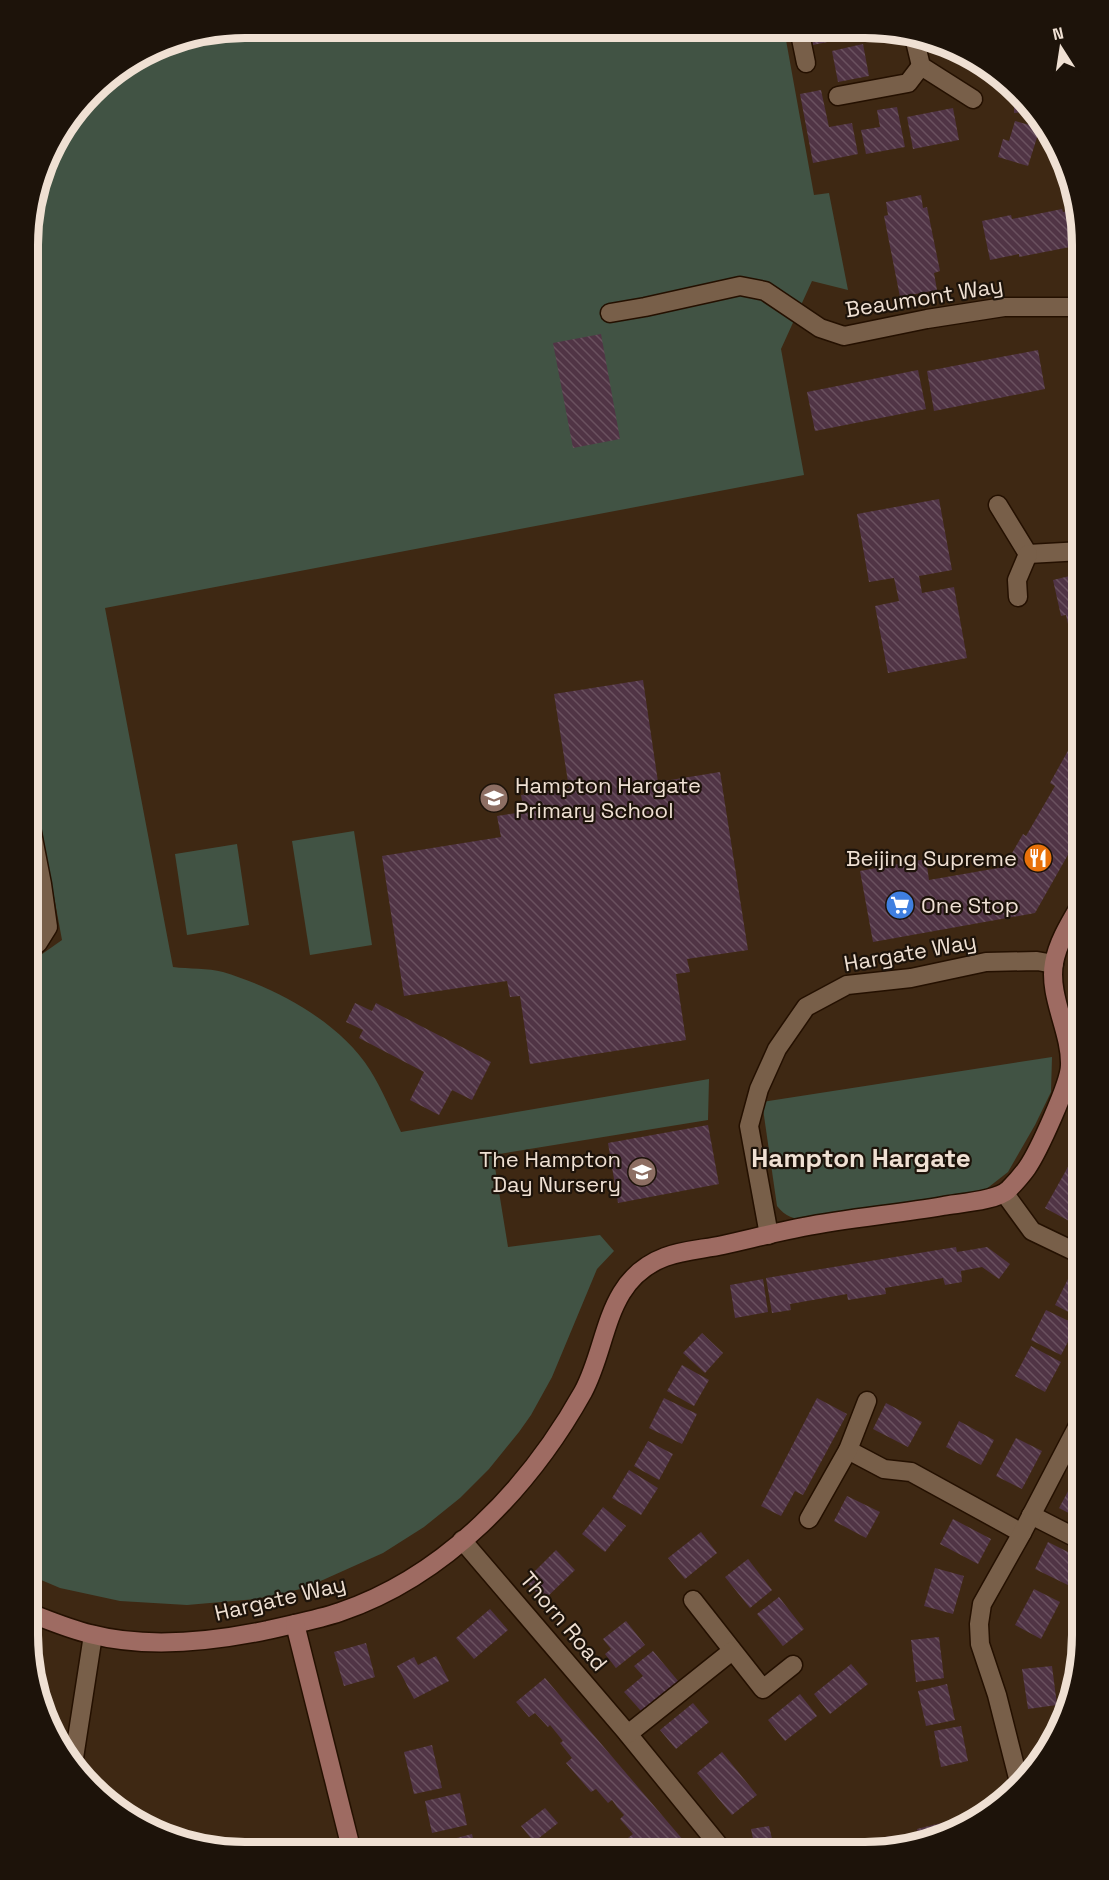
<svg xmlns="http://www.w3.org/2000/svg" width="1109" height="1880" font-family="'Space Grotesk',sans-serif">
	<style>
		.green { fill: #415344 }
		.building { fill: url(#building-back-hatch) }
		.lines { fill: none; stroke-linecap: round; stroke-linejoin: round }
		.street-casing { stroke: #241000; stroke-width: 21 }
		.secondary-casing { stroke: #241000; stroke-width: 21 }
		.street { stroke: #785f49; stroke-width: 18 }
		.secondary { stroke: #9e6b62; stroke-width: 18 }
		.labels { text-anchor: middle; stroke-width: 4.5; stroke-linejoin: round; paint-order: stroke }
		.street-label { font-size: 22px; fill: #efe0d3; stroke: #1d130a }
		.poi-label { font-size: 22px; fill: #efe0d3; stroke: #1d130a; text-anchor: start }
		.quarter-label { font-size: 26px; font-weight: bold; fill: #efe0d3; stroke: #1d130a }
		.rim { fill: none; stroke: #efe0d3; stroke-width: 8 }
	</style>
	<defs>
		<pattern id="building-back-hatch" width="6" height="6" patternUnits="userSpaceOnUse" patternTransform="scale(1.5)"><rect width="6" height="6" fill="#503445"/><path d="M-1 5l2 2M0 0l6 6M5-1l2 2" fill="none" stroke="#6a515f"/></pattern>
	</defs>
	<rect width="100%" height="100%" fill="#3e2813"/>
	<!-- green -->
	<g class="green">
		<path d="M244,27L784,29L814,195L829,193L848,290L812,281L781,349L804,475L105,608L173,967C189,969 208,968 223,972C276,988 340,1022 370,1070C382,1089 391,1111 401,1132L709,1079L708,1120L493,1155L508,1247L600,1235L614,1251L597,1269L552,1377L531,1415L519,1432L489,1469L460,1498L424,1527L383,1553L305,1588L256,1599L187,1605L120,1601L60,1588L27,1574L28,964L62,940L37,804L28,778L29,216L50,148L101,81L161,43Z"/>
		<path d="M354,831L372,945L310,955L292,841Z"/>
		<path d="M237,844L249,925L187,935L175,854Z"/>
		<path d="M1052,1057L1051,1092L1035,1125L1008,1172L985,1190L807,1220C793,1219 786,1217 777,1206L762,1102Z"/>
	</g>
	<!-- building -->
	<g class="building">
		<path d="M810,29H855L856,36L813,45Z"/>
		<path d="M863,44L869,76L838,82L832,51Z"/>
		<path d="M821,90L829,127L852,123L858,154L813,163L800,94Z"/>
		<path d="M1014,94L1022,104L1028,112L1014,113Z"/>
		<path d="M897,107L905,147L866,154L861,130L880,127L877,110Z"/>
		<path d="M953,108L959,140L913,149L907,117Z"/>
		<path d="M1015,121L1040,128L1028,166L998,157L1003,139L1009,141Z"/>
		<path d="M921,195L923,208L927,207L940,271L934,273L937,290L900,297L884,216L888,215L886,202Z"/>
		<path d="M1062,209L1063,212L1075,209L1082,247L1070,250V247L1019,257V254L990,260L982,221L1011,215L1012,219Z"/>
		<path d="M601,334L620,439L573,448L553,343Z"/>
		<path d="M1038,350L1045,389L934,411L927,371Z"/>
		<path d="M918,370L926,409L815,431L807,392Z"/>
		<path d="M939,499L952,570L919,576L922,593L954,587L967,658L888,673L875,606L899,601L894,578L869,582L857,514Z"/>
		<path d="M1082,573V650L1074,651L1066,615L1061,616L1053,580Z"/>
		<path d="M643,680L658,782L720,772L748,950L687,959L690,972L676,974L686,1040L530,1064L520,996L510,997L507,981L404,996L382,856L501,837L497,816L524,812L521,795L569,788L554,694Z"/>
		<path d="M1082,708V830L1035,913L873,942L860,871L926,859L929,880L1004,867L1023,834L1026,836L1055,786L1050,783L1075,738L1068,734Z"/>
		<path d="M355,1003L372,1011L376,1003L491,1062L472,1100L452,1090L439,1115L410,1100L424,1072L359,1038L363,1030L346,1022Z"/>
		<path d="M708,1125L719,1184L618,1203L608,1143Z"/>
		<path d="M1069,1165L1082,1172V1228L1045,1208Z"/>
		<path d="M956,1247L957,1252L987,1247L1010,1264L999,1279L982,1267L961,1271L962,1282L945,1285L943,1278L885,1288L886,1294L848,1300L847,1294L790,1304L791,1310L772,1313L766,1278Z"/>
		<path d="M1070,1275L1082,1281V1319L1055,1305Z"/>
		<path d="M763,1279L768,1312L735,1318L730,1285Z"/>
		<path d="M1046,1310L1077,1325L1061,1355L1031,1340Z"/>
		<path d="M702,1333L723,1353L705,1373L683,1353Z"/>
		<path d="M1031,1346L1061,1362L1045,1392L1015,1376Z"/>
		<path d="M682,1365L709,1380L694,1406L667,1391Z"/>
		<path d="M664,1398L697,1414L682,1444L649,1428Z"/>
		<path d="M817,1398L847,1414L803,1495L795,1491L781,1516L761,1506Z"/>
		<path d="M886,1403L922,1422L908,1447L873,1429Z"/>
		<path d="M959,1421L994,1440L981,1465L946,1447Z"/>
		<path d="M1016,1438L1042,1451L1022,1489L996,1476Z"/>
		<path d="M648,1441L673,1454L659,1480L634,1466Z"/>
		<path d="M1080,1469L1082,1470V1520L1059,1508Z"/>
		<path d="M629,1470L658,1488L641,1515L612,1498Z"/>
		<path d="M847,1496L880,1512L866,1538L834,1521Z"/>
		<path d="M603,1507L626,1526L605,1552L582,1534Z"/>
		<path d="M953,1519L991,1539L978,1564L940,1544Z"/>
		<path d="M701,1532L717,1553L685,1579L668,1558Z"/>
		<path d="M1048,1542L1082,1559V1573L1074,1588L1035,1569Z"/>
		<path d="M556,1550L575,1570L544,1600L525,1581Z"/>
		<path d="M748,1559L772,1590L750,1608L725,1577Z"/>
		<path d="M935,1568L964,1576L953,1614L924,1606Z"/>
		<path d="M1034,1589L1060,1602L1041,1639L1015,1625Z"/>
		<path d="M779,1597L804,1629L783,1646L757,1614Z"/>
		<path d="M490,1609L508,1630L474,1659L456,1638Z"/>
		<path d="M626,1621L645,1645L616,1668L605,1654L611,1649L603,1639Z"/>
		<path d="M939,1637L944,1678L916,1682L911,1640Z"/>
		<path d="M366,1643L375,1677L344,1686L334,1652Z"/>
		<path d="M653,1651L679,1682L642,1712L624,1692L643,1676L634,1666Z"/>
		<path d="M436,1656L449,1681L414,1699L397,1666L414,1657L418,1665Z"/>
		<path d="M851,1664L868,1684L830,1714L814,1694Z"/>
		<path d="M1052,1666L1057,1705L1028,1709L1022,1669Z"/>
		<path d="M545,1678L684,1841L670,1852H641L628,1838L633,1834L620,1819L624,1815L617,1807L612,1800L608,1803L596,1789L591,1792L566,1763L572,1758L560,1743L563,1741L550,1725L548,1727L535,1713L529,1717L516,1702Z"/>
		<path d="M947,1684L955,1720L926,1726L918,1691Z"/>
		<path d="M800,1694L817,1716L785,1741L768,1720Z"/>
		<path d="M693,1703L709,1722L676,1749L660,1730Z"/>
		<path d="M961,1726L968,1761L941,1767L934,1731Z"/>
		<path d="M432,1745L442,1788L414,1794L404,1752Z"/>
		<path d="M722,1752L757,1795L732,1815L697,1773Z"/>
		<path d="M460,1793L467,1825L432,1833L425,1801Z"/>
		<path d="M545,1808L558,1823L534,1842L521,1826Z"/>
		<path d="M949,1821L952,1833L948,1837L920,1842L917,1829Z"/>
		<path d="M769,1826L773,1843L788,1853H756L751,1829Z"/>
		<path d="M472,1834L476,1852H444L441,1842Z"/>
		<path d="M890,1836L893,1847L861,1853L859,1843Z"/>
	</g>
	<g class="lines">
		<!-- street casing -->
		<g class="street-casing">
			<g id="street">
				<path d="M799,29L806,63"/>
				<path d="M914,37L921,66L973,99"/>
				<path d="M838,96L908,83L921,66"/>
				<path d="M610,313L645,307L740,286L765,291L820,328L844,336L927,319L1004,307H1082"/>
				<path d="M998,505L1028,554L1082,551"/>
				<path d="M1018,597L1017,580L1028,554"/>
				<path d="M28,951L38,943L48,927L42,884L28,812"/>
				<path d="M1005,1194L1032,1231L1082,1255"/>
				<path d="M769,1235L749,1126L759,1089L777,1049L806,1007L847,985L911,978L986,962L1037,961L1054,964"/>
				<path d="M848,1450L884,1469L911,1472L1022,1533"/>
				<path d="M1031,1515L1082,1541"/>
				<path d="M809,1519L848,1450L867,1401"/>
				<path d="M462,1540L628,1734L725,1853"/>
				<path d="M693,1600L763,1689L793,1665"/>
				<path d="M628,1734L732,1651"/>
				<path d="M74,1758L93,1635"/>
				<path d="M1019,1782L997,1695L980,1644L979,1624L982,1604L1022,1533L1082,1418"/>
			</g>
		</g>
		<!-- secondary casing -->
		<g class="secondary-casing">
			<g id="secondary">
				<path d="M27,1612C48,1620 69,1629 90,1634C147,1649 211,1642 268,1630C292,1624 317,1620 340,1612C446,1576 530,1487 583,1392C609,1344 604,1280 665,1257C683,1250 705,1249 723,1245C750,1239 777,1232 803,1227C849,1218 897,1214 943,1206C960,1203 996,1201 1008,1190C1014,1184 1022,1175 1027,1168C1038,1152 1070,1083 1070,1065C1071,1032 1048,996 1054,963C1058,941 1071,921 1082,902"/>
				<path d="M295,1624L352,1852"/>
			</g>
		</g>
		<!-- street -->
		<use href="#street" class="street"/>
		<!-- secondary -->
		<use href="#secondary" class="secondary"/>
	</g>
	<!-- icons -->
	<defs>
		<g id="school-disc" transform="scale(1.5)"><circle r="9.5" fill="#8d6e63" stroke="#1d130a"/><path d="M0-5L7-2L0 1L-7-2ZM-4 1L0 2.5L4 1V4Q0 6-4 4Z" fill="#fff"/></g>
		<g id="restaurant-disc" transform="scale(1.5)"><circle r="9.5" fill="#e8710a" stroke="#1d130a"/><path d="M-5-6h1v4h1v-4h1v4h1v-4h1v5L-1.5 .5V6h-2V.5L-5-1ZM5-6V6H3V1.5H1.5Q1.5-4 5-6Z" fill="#fff"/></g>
		<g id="supermarket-disc" transform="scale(1.5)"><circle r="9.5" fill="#3f7fe0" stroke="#1d130a"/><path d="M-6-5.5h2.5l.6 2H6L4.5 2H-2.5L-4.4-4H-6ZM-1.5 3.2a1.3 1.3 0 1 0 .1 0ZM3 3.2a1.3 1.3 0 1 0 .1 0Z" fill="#fff"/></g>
	</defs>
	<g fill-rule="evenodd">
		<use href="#school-disc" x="494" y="798"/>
		<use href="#restaurant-disc" x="1038" y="858"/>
		<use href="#supermarket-disc" x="900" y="905"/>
		<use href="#school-disc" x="642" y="1172"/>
	</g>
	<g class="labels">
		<!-- street labels -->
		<g class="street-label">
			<text transform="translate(924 297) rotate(-9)" y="8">Beaumont Way</text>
			<text transform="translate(910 952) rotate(-10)" y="8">Hargate Way</text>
			<text transform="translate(280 1598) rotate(-13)" y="8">Hargate Way</text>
			<text transform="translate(564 1621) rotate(50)" y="8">Thorn Road</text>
		</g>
		<!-- poi labels -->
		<g class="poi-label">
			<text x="515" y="793">Hampton Hargate<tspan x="515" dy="25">Primary School</tspan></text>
			<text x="1017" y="866" text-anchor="end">Beijing Supreme</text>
			<text x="921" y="913">One Stop</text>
			<text x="621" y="1167" text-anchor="end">The Hampton<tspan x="621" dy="25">Day Nursery</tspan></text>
		</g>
		<!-- quarter labels -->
		<g class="quarter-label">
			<text x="861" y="1167">Hampton Hargate</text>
		</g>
	</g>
	<!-- crop -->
	<path d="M0 0H1109V1880H0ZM245 38H865A207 207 0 0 1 1072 245V1635A207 207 0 0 1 865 1842H245A207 207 0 0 1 38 1635V245A207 207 0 0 1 245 38Z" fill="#1d130a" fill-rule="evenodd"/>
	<path class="rim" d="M245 38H865A207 207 0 0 1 1072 245V1635A207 207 0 0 1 865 1842H245A207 207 0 0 1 38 1635V245A207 207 0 0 1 245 38Z"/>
	<!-- north arrow -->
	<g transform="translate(1061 48) rotate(348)" stroke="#1d130a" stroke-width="4.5" paint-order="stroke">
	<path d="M0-4.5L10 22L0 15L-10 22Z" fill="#efe0d3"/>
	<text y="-9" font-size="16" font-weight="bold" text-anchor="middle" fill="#efe0d3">N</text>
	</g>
</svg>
